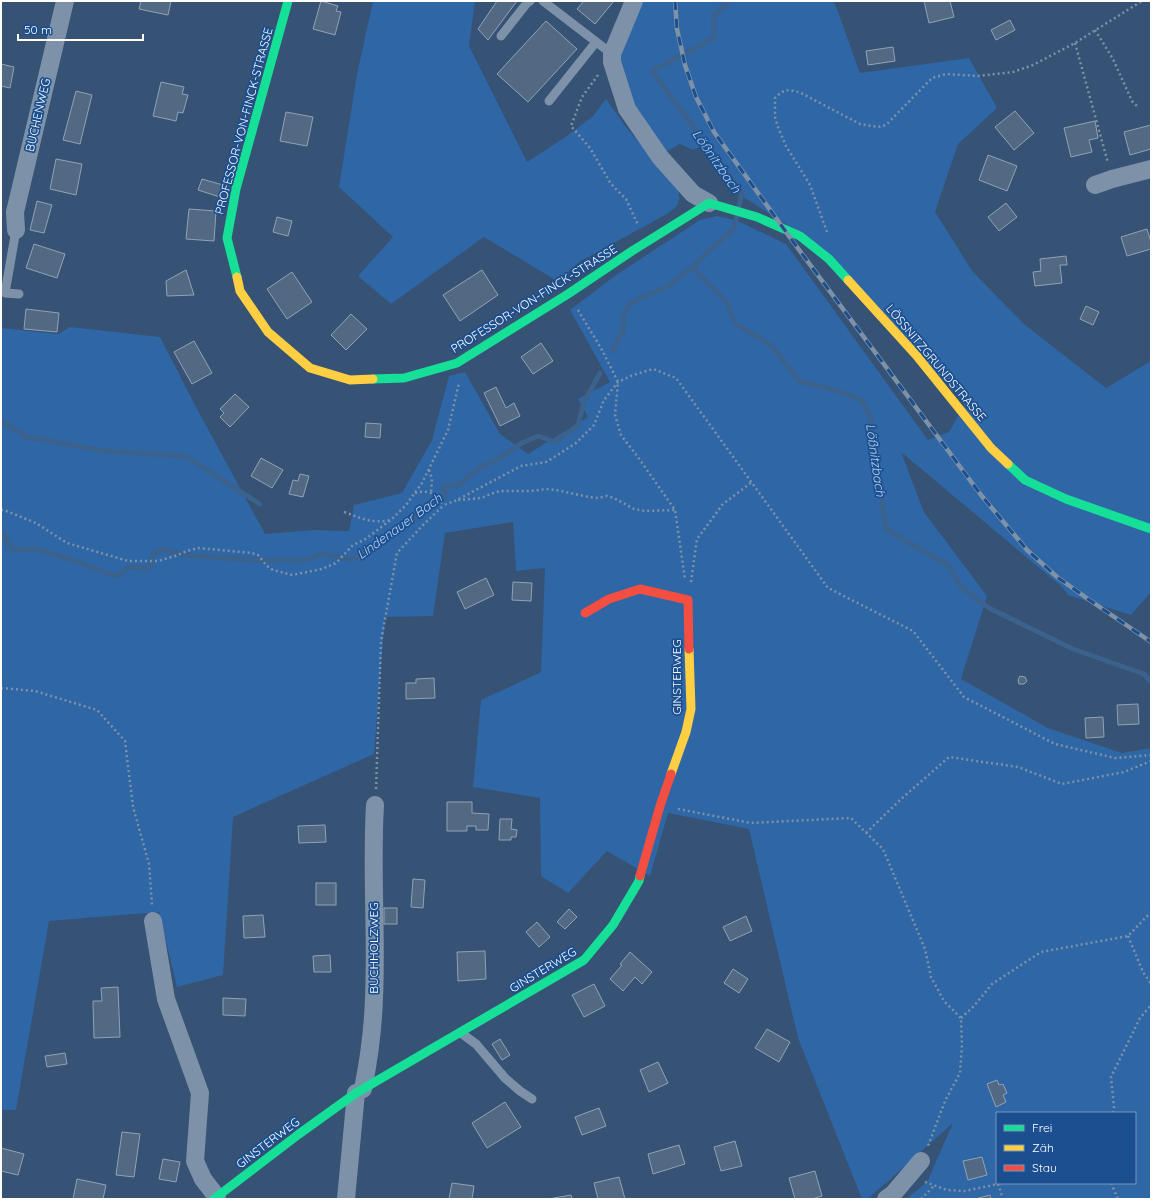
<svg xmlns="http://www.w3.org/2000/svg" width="1152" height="1200" font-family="Quicksand,sans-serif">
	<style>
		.green { fill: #2f66a5; fill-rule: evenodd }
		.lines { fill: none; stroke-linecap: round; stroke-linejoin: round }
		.stream { stroke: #3b618d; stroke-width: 5 }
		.building { fill: #526984; stroke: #92a2b6 }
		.path { stroke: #7d92a8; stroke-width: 2.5; stroke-dasharray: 2 3; stroke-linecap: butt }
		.lane { stroke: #7d92a8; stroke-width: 9 }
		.street { stroke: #7d92a8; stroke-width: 18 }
		.fast { stroke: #16e098; stroke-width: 9 }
		.slow { stroke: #ffcf43; stroke-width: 9 }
		.jam { stroke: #f24e42; stroke-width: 9 }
		.rail-casing { stroke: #7e92a7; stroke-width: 4.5 }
		.rail { stroke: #1b4f8f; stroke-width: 3; stroke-dasharray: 9; stroke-linecap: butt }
		.labels { text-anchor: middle; stroke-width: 3.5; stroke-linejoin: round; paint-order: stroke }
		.street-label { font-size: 12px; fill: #fff; stroke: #1b4f8f }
		.water-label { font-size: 13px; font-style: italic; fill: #b5d3f5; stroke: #1b4f8f }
	</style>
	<rect width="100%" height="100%" fill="#365274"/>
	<!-- green -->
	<g class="green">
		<path d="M373,1H475L469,46L527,162L567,136L593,116L606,99L626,127L677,187C682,202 679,205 667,214L579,262L557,281L484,237L391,304L358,276L393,237L339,187L357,74Z"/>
		<path d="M643,1H834L860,73L969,58L997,108L958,144L935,212L973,272L1024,324L1106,388L1151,361V592L1131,615L1068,595L1062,587L901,452L924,512L987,596L961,679L1048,728L1122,753L1151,748V1199H906L927,1182L953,1123L887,1182L867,1199H862L798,1038L749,829L668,813L650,876L607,851L568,893L541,876L540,798L473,787L481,700L541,672L545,568L516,571L513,522L445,533L433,616L385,617L374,754L233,817L223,975L177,987L159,912L49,921L16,1110H1V328L58,334L70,327L160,337L196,407L265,534L313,530L349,531L354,505L402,493L432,440L449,376L465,372L500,434L528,454L588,417L578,399L610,382L570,310L616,275L700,220L717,216L738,221L786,244L928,440L949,432L966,402L786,224L740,195L704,145L693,150L680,144L664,153L645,129L617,68L621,44ZM997,1113H1135V1183H997Z"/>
	</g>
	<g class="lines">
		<!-- stream -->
		<g class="stream">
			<path d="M729,1L714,16V38L652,71L742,193L739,207"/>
			<path d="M737,216L734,228L692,267L726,301L735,323L772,346L799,381L838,391L861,400L870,416L886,529L949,566L961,587L989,608L1073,649L1144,674L1151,682"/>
			<path d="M612,351L624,329L623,316L630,303L670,285L692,267"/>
			<path d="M1,421L27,437L105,451L185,456L260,504"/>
			<path d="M1,533L4,534L12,550L34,549L70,559L112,575H120C129,564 133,566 146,569L152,565V555L164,549L185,555L253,560H304L322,554L352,560L413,520C422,510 434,503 445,495L443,488L448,485L457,486L479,468L498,459L522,443L538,436L555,442L578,425L584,402L600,373"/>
		</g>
	</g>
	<!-- building -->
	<g class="building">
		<path d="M141,1H171L168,15L139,9Z"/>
		<path d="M321,1L338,6L336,11L341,12L335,35L313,29Z"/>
		<path d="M497,1H517L488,40L478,29Z"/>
		<path d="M584,1H614L595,24L577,9Z"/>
		<path d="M924,1H950L954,17L929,23Z"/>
		<path d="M1010,20L1015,30L996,40L991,30Z"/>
		<path d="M546,21L577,49L528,102L497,74Z"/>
		<path d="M893,47L895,61L868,65L866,51Z"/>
		<path d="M1,64L14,67L10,88L1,86Z"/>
		<path d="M161,82L184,87L182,94L188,95L183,113L178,112L176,121L153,116Z"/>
		<path d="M76,91L92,95L80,144L63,140Z"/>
		<path d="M1015,111L1034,133L1014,150L995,127Z"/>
		<path d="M286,112L313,117L307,146L280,141Z"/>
		<path d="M1095,121L1098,138L1089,140L1092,152L1071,157L1064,128Z"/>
		<path d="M1151,125V149L1130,155L1124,132Z"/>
		<path d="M988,155L1017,166L1007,191L979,180Z"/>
		<path d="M56,159L82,164L76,195L50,189Z"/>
		<path d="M202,179L223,185L220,197L198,190Z"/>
		<path d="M37,201L52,205L44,233L30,230Z"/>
		<path d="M1006,203L1017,217L999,231L988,217Z"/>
		<path d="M189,209L216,211L214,241L186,239Z"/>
		<path d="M277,217L292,221L288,236L273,232Z"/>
		<path d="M1147,229L1151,242V249L1127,256L1121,237Z"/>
		<path d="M34,244L65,254L57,278L26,268Z"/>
		<path d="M1066,256L1067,265H1060L1062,283L1035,286L1033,272L1041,271L1040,259Z"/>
		<path d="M186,270L194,295L167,296L166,281Z"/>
		<path d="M482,270L498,295L460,321L443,295Z"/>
		<path d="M292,272L312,302L287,319L267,289Z"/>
		<path d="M1086,306L1099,312L1093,325L1080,319Z"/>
		<path d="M26,309L59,313L57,332L24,329Z"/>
		<path d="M351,314L367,329L346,350L331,335Z"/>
		<path d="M194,341L212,373L192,384L174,352Z"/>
		<path d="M541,343L553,361L533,374L521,357Z"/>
		<path d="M496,387L506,408L514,403L520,416L500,426L484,393Z"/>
		<path d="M235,394L249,407L230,427L220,417L224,413L220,409Z"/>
		<path d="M366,423L381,424L380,438L365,437Z"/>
		<path d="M261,458L283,470L272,488L251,476Z"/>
		<path d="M300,474L309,476L303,497L289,494L293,480L298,481Z"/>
		<path d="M486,578L494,595L465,609L457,592Z"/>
		<path d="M513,582L532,583L531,601L512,600Z"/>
		<path d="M1020,676L1025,677L1027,681L1024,684H1019L1018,680Z"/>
		<path d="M434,678L435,698L406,699V683H416V679Z"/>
		<path d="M1138,704L1139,724L1118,725L1117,705Z"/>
		<path d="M1103,717L1104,737L1086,738L1085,718Z"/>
		<path d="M447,802H472V813L489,814L488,830H476V826H467V831H447Z"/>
		<path d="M500,819H512L511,829L517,830L516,837H511V840H499Z"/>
		<path d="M325,825L326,842L299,843L298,826Z"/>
		<path d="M413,879L425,880L423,908L411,907Z"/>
		<rect x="316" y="883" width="20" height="22"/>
		<rect x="384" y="908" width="13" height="16"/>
		<path d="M569,909L577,917L565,929L557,922Z"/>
		<path d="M263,915L265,937L244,938L243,916Z"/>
		<path d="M746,916L752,931L730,941L723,927Z"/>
		<path d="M537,922L550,937L539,947L526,932Z"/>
		<path d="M485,951L486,979L458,981L457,952Z"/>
		<path d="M630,952L652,972L642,984L635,977L623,991L610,979L622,965L620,964Z"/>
		<path d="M330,955L331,972H314L313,956Z"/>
		<path d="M733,969L748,979L739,993L724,983Z"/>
		<path d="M594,984L605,1006L584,1017L572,995Z"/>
		<path d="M118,987L120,1037L94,1038L93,1001H102L101,988Z"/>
		<path d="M223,998L246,999L245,1016L223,1015Z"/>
		<path d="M767,1029L790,1042L779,1062L755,1048Z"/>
		<path d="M500,1039L510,1055L502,1060L492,1044Z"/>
		<path d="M65,1053L67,1064L47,1067L45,1056Z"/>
		<path d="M658,1062L668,1083L649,1092L640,1070Z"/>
		<path d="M997,1080L999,1085L1003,1084L1007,1093L1003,1095L1006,1102L996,1107L987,1084Z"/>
		<path d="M505,1102L521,1127L487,1148L472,1123Z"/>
		<path d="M599,1108L606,1126L582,1135L575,1117Z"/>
		<path d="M122,1132L140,1134L134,1177L116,1175Z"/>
		<path d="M735,1141L742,1166L721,1171L714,1147Z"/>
		<path d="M679,1145L685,1164L653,1174L648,1154Z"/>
		<path d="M1,1148L24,1154L18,1175L1,1171Z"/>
		<path d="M982,1157L987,1175L968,1180L963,1161Z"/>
		<path d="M163,1159L180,1162L176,1182L159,1179Z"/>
		<path d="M815,1171L822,1196L812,1199H795L789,1178Z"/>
		<path d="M619,1177L625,1199H598L594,1183Z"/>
		<path d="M77,1179L106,1185L103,1199H73Z"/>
		<path d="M452,1183L474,1186L472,1199H449Z"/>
		<path d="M571,1195L572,1199H548Z"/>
		<path d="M990,1195L991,1199H975Z"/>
	</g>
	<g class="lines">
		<!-- path -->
		<g class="path">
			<path d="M1095,30L1113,59L1132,101L1137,106"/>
			<path d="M1075,43L1108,163"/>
			<path d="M598,75L582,97L571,126L590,148L611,184L626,199L638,225"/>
			<path d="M827,232L810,185L786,146L778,127L775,117V98C785,88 788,89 801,93L860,124L878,127L886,125L932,78L946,74L978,76L1013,72L1033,65L1075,43L1142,1"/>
			<path d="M578,310L602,350L618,382L615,415L621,435L640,460L675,510L685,579"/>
			<path d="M429,470L432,479L431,492"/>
			<path d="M415,493C430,489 435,494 444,505L457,500L521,466L546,462L556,456L576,443L594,425L604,400L618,382L633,375L653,369L676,378L828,588L913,631L964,697L1055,744L1115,758L1151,755"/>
			<path d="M458,500L481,498L496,492L503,491H529L547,489L556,490L589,497L598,498L607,496L614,498L634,509L645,511L675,510"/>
			<path d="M1,510H4L36,523L67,543L128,561H158L175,556L187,551L198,548L252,553L258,555L267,566L273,570L292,575L322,569L336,563L353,545L364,540L392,519L406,505L422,483L448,430L459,383"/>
			<path d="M344,512C361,518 372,524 390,520"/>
			<path d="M691,582L697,539L723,504L752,482"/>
			<path d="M1,688L35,691L97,710L125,741L133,807L149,864L152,905"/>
			<path d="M376,789L381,641L397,553L423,525L444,505"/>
			<path d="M678,809L751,823L851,818L883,849L925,949L931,977L944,1001L961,1018L962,1045L960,1073L945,1101L928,1146"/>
			<path d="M866,833L900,800L949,757L1018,767L1062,784L1124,772L1151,761"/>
			<path d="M1128,936L1143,972L1151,984"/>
			<path d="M961,1018L974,1006L992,984L1041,952L1128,936L1151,912"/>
			<path d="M1113,1113L1114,1107L1111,1077L1140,1018L1151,1005"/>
			<path d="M925,1182L947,1190L965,1191L998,1184L1003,1199"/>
			<path d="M1111,1183L1118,1199"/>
			<path d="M921,1199L934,1186"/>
		</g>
		<!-- lane -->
		<g class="lane">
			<path d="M543,1L612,54"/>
			<path d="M501,36L527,3L530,1"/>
			<path d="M549,101L596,42"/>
			<path d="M16,230L5,293L19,294"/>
			<path d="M461,1033L476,1044L505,1078L520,1091L532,1099"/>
		</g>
		<!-- street -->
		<g class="street">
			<path d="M634,1L612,54V62L627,109L660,157L693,194L709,203"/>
			<path d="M1095,185L1112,179L1151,169"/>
			<path d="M16,230L15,212L65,1"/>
			<path d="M153,921L166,999L200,1093L195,1161L203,1179L217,1197"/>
			<path d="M363,1089C369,1059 373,1029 374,998C377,934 371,870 375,805"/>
			<path d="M346,1199L356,1093"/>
			<path d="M886,1199L893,1194L921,1161"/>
		</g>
		<!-- fast -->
		<g class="fast">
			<path d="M237,277L227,238L236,189L288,1"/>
			<path d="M373,379L404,378L457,363L568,294L632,251L709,203L757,217L800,236L829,259L848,280"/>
			<path d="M1008,464L1025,480L1066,499L1151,529"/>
			<path d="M214,1199L299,1134L356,1093L584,960L613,925L639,881L640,876"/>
		</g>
		<!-- slow -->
		<g class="slow">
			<path d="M237,277L240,291L268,332L310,368L350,380L373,379"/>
			<path d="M848,280L916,355L991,448L1008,464"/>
			<path d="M671,774L686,732L691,709L689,649"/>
		</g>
		<!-- jam -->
		<g class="jam">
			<path d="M585,613L609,599L640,589L688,600L689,649"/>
			<path d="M640,876L660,806L671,774"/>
		</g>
		<!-- rail casing -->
		<g class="rail-casing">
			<path id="rail" d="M675,1L677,29L685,65L696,97L714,132L794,243L981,495L1027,550L1057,577L1088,599L1151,642"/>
		</g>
		<!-- rail -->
		<use href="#rail" class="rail"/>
	</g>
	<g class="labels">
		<!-- street labels -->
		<g class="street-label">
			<text transform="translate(38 115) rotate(-77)" y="4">BUCHENWEG</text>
			<text transform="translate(244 121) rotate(-75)" y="4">PROFESSOR-VON-FINCK-STRASSE</text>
			<text transform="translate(534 299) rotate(-32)" y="4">PROFESSOR-VON-FINCK-STRASSE</text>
			<text transform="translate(936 363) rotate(50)" y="4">LÖSSNITZGRUNDSTRASSE</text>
			<text transform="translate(677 677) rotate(-90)" y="4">GINSTERWEG</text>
			<text transform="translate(374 948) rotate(-90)" y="4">BUCHHOLZWEG</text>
			<text transform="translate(543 970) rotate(-31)" y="4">GINSTERWEG</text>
			<text transform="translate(268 1143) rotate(-37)" y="4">GINSTERWEG</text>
		</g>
		<!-- water labels -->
		<g class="water-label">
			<text transform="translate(717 161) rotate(55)" y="5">Lößnitzbach</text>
			<text transform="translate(876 460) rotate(82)" y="5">Lößnitzbach</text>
			<text transform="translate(399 526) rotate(-36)" y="5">Lindenauer Bach</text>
		</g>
	</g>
	<!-- border -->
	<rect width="1152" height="1200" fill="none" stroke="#ffffff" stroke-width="4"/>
	<!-- legend -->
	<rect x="996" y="1112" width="140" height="72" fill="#1b4f8f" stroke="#7695bc"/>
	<rect x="1004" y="1125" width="20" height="6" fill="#16e098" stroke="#7695bc"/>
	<text x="1032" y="1132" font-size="12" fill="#ffffff">Frei</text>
	<rect x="1004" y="1145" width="20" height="6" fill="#ffcf43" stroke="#7695bc"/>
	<text x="1032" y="1152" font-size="12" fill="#ffffff">Zäh</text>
	<rect x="1004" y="1165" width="20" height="6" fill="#f24e42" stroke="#7695bc"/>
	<text x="1032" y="1172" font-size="12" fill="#ffffff">Stau</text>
	<!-- scale -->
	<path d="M18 34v6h125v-6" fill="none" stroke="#ffffff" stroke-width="2"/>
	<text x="24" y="34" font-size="12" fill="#ffffff" stroke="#1b4f8f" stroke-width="3" paint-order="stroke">50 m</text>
</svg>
